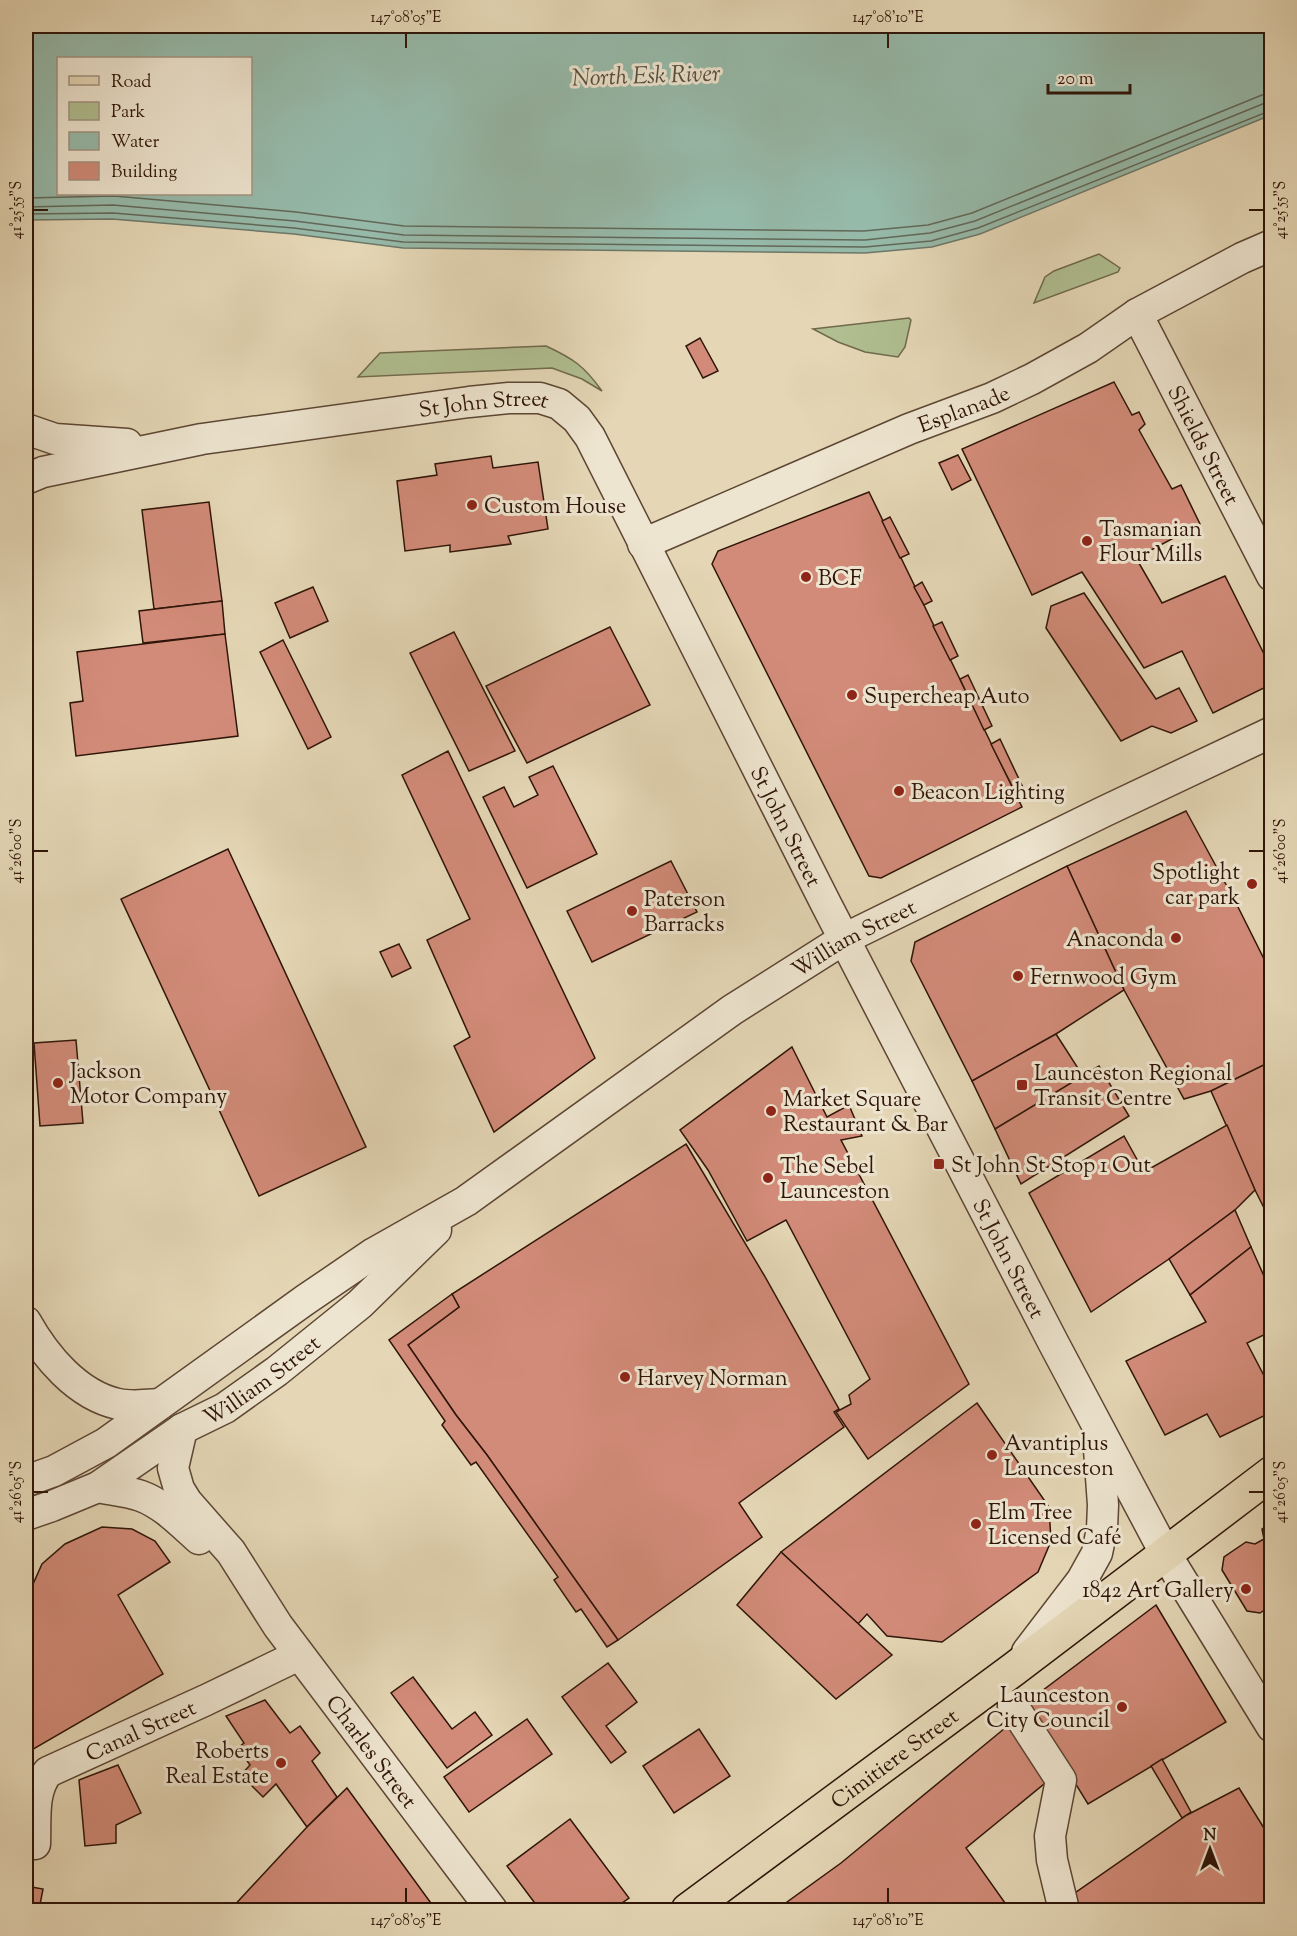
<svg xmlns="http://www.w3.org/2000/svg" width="1297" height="1936" font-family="'Sorts Mill Goudy',serif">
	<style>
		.green { fill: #b0bf91; stroke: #706a4c; stroke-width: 1.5 }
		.water { fill: #96baaa; stroke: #6d7869; stroke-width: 1.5; fill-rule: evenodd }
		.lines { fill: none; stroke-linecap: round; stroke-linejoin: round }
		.shore { stroke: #626859; stroke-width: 1.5 }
		.building { fill: #d28b79; stroke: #2f1508; stroke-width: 1.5 }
		.minor-casing { stroke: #5c4634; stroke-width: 33 }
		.major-casing { stroke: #2f1508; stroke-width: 36 }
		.minor { stroke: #eee5d0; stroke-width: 30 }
		.major { stroke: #e5d7b6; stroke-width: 33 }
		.ticks { fill: none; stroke: #2f1508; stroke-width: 2 }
		.poi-dot { fill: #8f2418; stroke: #eee5d0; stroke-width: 2 }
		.labels { text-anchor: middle; stroke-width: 6; stroke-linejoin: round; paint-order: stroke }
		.street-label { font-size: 22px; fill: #2f1508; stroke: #eee5d0 }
		.poi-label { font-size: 22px; fill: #2f1508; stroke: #eee5d0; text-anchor: start }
		.water-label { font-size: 24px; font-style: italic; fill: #534f41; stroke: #eee5d0 }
		.neatline { fill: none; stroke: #2f1508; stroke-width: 2 }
		.ticks-label { font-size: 15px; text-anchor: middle; fill: #2f1508 }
	</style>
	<rect width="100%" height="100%" fill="#e5d7b6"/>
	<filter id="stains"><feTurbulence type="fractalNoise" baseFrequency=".00333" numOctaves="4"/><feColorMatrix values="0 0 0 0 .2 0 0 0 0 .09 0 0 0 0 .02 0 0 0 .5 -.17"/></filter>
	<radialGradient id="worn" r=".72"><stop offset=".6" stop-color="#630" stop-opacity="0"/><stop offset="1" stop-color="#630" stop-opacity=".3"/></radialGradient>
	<!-- green -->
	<g class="green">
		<path d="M1099,254L1120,268L1118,272L1034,303L1045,277L1054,271Z"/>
		<path d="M909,318L911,320L905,347L898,357L865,352L838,342L813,329Z"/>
		<path d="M546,346C574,359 584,366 602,391L582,379L552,368L358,377L380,353Z"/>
	</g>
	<!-- water -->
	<path class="water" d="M26,26H1271V115L980,234L932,247L865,253L403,248L294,234L112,219L26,220ZM58,58H250V194H58Z"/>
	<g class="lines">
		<!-- shore -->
		<g class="shore">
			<path d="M26,198L114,196L296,212L404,226L864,231L928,225L972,213L1262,95L1272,93"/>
			<path d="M26,207L113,205L295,221L404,235L865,240L930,233L975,221L1265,103L1272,102"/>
			<path d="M26,214L113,213L294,228L403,242L865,247L931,241L978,228L1272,110"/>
		</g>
	</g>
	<!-- building -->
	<g class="building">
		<path d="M700,338L718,371L703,378L686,346Z"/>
		<path d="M1114,382L1132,415L1139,412L1145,424L1139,430L1172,489L1181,485L1200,524L1136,558L1162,603L1225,576L1272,670V684L1213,713L1182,651L1144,668L1082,572L1032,595L962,449Z"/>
		<path d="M958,455L971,480L952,490L939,463Z"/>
		<path d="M491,456L493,468L538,462L548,529L508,536L511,544L450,552V545L405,551L397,481L437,475L435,464Z"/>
		<path d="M869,492L1022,807L881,878L869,876L712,564L718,551Z"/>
		<path d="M209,502L222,601L154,609L142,510Z"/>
		<path d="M890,517L909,554L900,558L882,521Z"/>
		<path d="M922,582L932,601L924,605L914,587Z"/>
		<path d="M313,587L328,621L290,638L275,603Z"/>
		<path d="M1084,593L1156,699L1179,688L1197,721L1171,733L1152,726L1121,741L1046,628L1051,606Z"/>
		<path d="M222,601L225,634L143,643L139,611Z"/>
		<path d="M942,622L958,656L950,660L933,626Z"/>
		<path d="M610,627L650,705L527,763L486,686Z"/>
		<path d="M454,632L515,751L469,771L410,653Z"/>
		<path d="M225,634L238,736L76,756L70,703L83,701L77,652Z"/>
		<path d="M283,640L331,737L308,749L260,652Z"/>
		<path d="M968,675L992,726L984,730L960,679Z"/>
		<path d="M1000,739L1026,794L1018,798L991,744Z"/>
		<path d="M448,751L595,1058L494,1132L454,1046L470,1037L427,940L470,919L402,775Z"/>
		<path d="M553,766L597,854L527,888L483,797L504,787L514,807L538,795L529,777Z"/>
		<path d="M1186,811L1235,901L1272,975V1061L1211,1091L1184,1099L1124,990L1067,866Z"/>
		<path d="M228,849L366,1147L259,1196L121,899Z"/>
		<path d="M671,861L697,912L592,962L567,911Z"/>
		<path d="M1067,866L1124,990L1056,1034L972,1081L911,961L915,942Z"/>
		<path d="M399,944L411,968L392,977L380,952Z"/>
		<path d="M1056,1034L1083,1076L995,1129L972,1081Z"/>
		<path d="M76,1040L83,1123L40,1126L34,1043Z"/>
		<path d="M792,1047L827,1117L849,1105L862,1136L841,1140L969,1384L868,1459L836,1412L851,1404L849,1395L870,1379L786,1220L747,1241L708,1170L680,1130Z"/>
		<path d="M1272,1061V1224L1255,1190L1211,1091Z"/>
		<path d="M1099,1066L1129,1116L1021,1184L995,1129Z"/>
		<path d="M1227,1125L1255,1190L1235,1210L1169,1259L1091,1312L1029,1193L1124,1136L1144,1172Z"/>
		<path d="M686,1144L764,1275L839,1409L834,1412L844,1427L739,1503L762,1537L618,1640L487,1455L456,1415L408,1345L459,1307L452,1294Z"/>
		<path d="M1235,1210L1251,1247L1190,1295L1169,1259Z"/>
		<path d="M1251,1247L1272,1294V1331L1247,1343L1272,1391V1412L1220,1437L1207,1414L1165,1435L1126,1361L1206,1322L1190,1295Z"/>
		<path d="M452,1294L459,1307L408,1345L456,1415L487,1455L618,1640L607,1647L581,1609L576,1612L554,1580L558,1577L476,1462L471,1465L442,1425L445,1421L389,1340Z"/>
		<path d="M977,1403L1049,1507L1051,1541L1038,1572L942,1642L887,1636L867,1614L858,1624L781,1552Z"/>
		<path d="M1272,1522V1605L1260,1613L1247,1611L1222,1570L1224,1557L1246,1542L1255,1544L1264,1539L1262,1529Z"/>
		<path d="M102,1527L132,1529L155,1541L170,1562L118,1595L163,1674L30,1751L33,1646L26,1642V1600L42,1564L65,1544Z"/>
		<path d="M781,1552L892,1655L836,1699L737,1605Z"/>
		<path d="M1156,1605L1226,1722L1088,1804L1026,1703Z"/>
		<path d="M608,1663L637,1702L606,1726L626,1752L611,1763L562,1697Z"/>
		<path d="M413,1677L452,1729L475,1712L492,1735L447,1768L391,1693Z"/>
		<path d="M265,1700L290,1733L300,1726L320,1753L312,1761L337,1797L307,1827L276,1784L263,1797L241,1775L250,1765L238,1748L244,1743L226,1716Z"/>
		<path d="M1027,1710L1066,1766L966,1848L1010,1910H776L841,1863Z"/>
		<path d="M527,1719L552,1754L469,1812L444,1777Z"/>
		<path d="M699,1729L730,1776L674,1813L643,1766Z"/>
		<path d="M1162,1759L1191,1812L1182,1818L1151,1766Z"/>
		<path d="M118,1765L141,1813L116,1825V1843L85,1846L79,1780Z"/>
		<path d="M347,1788L436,1910H230L307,1827Z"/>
		<path d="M1239,1788L1272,1841V1910H1082L1072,1895L1187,1815Z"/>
		<path d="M570,1819L629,1898L612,1910H540L507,1866Z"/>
		<path d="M26,1886L43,1889L39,1910H26Z"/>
	</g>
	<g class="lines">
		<!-- minor casing -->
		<g class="minor-casing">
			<g id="minor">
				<path id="s1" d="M1137,314L1272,576"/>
				<path d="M26,429L55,439L127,444"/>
				<path id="s2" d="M26,479L43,472L202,439L469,402L509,398H540L559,404L577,419L590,437L826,904L1054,1344L1165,1553L1272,1727"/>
				<path id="s3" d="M643,544L909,429L992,398L1032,379L1088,348L1137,314L1242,258L1272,245"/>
				<path d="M26,1322C45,1356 77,1395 118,1404C132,1407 146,1405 160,1404"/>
				<path id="s4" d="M182,1429L173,1468L179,1489L187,1502L231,1552L278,1626L492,1910"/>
				<path id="s5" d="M26,1481L54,1471L106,1443L305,1300L374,1253L466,1201L732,1010L844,939L1103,812L1272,732"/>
				<path d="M98,1487C112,1490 127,1491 141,1496C163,1504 181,1523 199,1539"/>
				<path id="s6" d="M26,1515L52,1506L98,1487L182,1429L225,1408L277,1371L360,1304L436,1230"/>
				<path d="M1027,1652L1082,1580L1097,1553L1102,1529L1103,1505L1098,1435"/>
				<path d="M1013,1706L1061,1780L1050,1836L1052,1860L1064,1910"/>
				<path id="s7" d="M35,1844C36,1820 32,1791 48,1772L206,1700L299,1655"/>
			</g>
		</g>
		<!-- major casing -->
		<g class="major-casing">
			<g id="major">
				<path id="s8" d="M688,1910L1014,1669L1272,1473"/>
			</g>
		</g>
		<!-- minor -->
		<use href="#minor" class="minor"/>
		<!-- major -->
		<use href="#major" class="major"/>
	</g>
	<!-- ticks -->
	<path class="ticks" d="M406,33V48M888,33V48M33,210H48M1249,210H1264M33,851H48M1249,851H1264M33,1492H48M1249,1492H1264M406,1888V1903M888,1888V1903"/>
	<!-- markers -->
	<g class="poi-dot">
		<circle cx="472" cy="505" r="6"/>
		<circle cx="1087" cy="541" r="6"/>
		<circle cx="806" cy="577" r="6"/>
		<circle cx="852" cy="695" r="6"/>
		<circle cx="899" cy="791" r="6"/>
		<circle cx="1252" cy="884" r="6"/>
		<circle cx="632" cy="911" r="6"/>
		<circle cx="1176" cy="938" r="6"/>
		<circle cx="1018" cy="976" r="6"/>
		<circle cx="58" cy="1083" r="6"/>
		<rect x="1016" y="1079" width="12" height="12" rx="3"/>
		<circle cx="771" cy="1111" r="6"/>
		<rect x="933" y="1158" width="12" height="12" rx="3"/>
		<circle cx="768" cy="1178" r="6"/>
		<circle cx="625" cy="1377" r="6"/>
		<circle cx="992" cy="1455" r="6"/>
		<circle cx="976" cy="1524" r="6"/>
		<circle cx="1246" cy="1589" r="6"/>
		<circle cx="1122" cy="1707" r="6"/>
		<circle cx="281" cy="1763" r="6"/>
	</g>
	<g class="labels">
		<!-- street labels -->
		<g class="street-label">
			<text dy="8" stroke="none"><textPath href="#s2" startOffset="465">St John Street</textPath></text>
			<text dy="8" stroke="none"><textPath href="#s3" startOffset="348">Esplanade</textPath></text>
			<text dy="8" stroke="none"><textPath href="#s1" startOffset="147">Shields Street</textPath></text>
			<text dy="8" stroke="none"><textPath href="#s2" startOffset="1023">St John Street</textPath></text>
			<text dy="8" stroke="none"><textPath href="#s5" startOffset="992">William Street</textPath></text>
			<text dy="8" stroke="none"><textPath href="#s2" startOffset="1509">St John Street</textPath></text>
			<text dy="8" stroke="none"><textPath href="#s6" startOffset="273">William Street</textPath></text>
			<text dy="8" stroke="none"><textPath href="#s7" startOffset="176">Canal Street</textPath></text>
			<text dy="8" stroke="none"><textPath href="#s4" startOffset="388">Charles Street</textPath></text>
			<text dy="8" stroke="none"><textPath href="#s8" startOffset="256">Cimitiere Street</textPath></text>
		</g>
		<!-- poi labels -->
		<g class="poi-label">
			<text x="484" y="513">Custom House</text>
			<text x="1099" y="536">Tasmanian<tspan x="1099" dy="25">Flour Mills</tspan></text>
			<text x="818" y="585">BCF</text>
			<text x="864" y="703">Supercheap Auto</text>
			<text x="911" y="799">Beacon Lighting</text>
			<text x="1240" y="879" text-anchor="end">Spotlight<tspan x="1240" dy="25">car park</tspan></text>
			<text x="644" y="906">Paterson<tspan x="644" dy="25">Barracks</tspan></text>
			<text x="1164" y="946" text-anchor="end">Anaconda</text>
			<text x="1030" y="984">Fernwood Gym</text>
			<text x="70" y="1078">Jackson<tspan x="70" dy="25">Motor Company</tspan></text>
			<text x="1034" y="1080">Launceston Regional<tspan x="1034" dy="25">Transit Centre</tspan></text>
			<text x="783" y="1106">Market Square<tspan x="783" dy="25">Restaurant &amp; Bar</tspan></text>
			<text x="951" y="1172">St John St Stop 1 Out</text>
			<text x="780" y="1173">The Sebel<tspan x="780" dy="25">Launceston</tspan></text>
			<text x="637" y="1385">Harvey Norman</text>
			<text x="1004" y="1450">Avantiplus<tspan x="1004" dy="25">Launceston</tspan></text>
			<text x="988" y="1519">Elm Tree<tspan x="988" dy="25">Licensed Café</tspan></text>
			<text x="1234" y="1597" text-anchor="end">1842 Art Gallery</text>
			<text x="1110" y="1702" text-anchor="end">Launceston<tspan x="1110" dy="25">City Council</tspan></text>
			<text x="269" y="1758" text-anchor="end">Roberts<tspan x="269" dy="25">Real Estate</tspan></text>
		</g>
		<!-- water labels -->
		<g class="water-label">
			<text transform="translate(646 75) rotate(-2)" y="8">North Esk River</text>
		</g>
	</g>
	<!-- margin -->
	<rect width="1297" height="1936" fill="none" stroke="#e5d7b6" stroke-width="66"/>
	<!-- legend -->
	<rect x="57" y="57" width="195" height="138" fill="#eee5d0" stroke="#a29280" stroke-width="1.5"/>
	<rect x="69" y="76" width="30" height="9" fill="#e5d7b6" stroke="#a29280" stroke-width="1.5"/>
	<text x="111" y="87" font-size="18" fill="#2f1508">Road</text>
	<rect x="69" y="102" width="30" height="18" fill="#b0bf91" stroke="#a29280" stroke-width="1.5"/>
	<text x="111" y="117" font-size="18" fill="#2f1508">Park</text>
	<rect x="69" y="132" width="30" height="18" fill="#96baaa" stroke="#a29280" stroke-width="1.5"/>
	<text x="111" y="147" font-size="18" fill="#2f1508">Water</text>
	<rect x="69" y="162" width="30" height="18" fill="#d28b79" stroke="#a29280" stroke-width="1.5"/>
	<text x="111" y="177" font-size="18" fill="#2f1508">Building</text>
	<!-- north arrow -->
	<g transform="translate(1210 1849)" stroke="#eee5d0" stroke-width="4.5" paint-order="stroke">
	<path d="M0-4.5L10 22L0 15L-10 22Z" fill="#2f1508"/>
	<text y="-9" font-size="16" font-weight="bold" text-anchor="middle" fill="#2f1508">N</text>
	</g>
	<!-- scale -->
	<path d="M1048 84v9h82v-9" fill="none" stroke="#2f1508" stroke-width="3"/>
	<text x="1057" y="84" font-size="18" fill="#2f1508" stroke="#eee5d0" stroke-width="4.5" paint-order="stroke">20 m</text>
	<rect x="33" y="33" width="1231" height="1870" class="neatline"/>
	<g class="ticks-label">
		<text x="406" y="22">147°08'05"E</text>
		<text x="888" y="22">147°08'10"E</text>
		<text transform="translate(16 210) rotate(-90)" y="5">41°25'55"S</text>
		<text transform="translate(1280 210) rotate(-90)" y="5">41°25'55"S</text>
		<text transform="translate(16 851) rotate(-90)" y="5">41°26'00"S</text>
		<text transform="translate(1280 851) rotate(-90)" y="5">41°26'00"S</text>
		<text transform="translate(16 1492) rotate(-90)" y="5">41°26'05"S</text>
		<text transform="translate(1280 1492) rotate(-90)" y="5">41°26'05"S</text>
		<text x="406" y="1925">147°08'05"E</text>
		<text x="888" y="1925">147°08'10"E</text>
	</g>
	<rect width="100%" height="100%" filter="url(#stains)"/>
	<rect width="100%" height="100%" fill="url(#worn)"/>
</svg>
